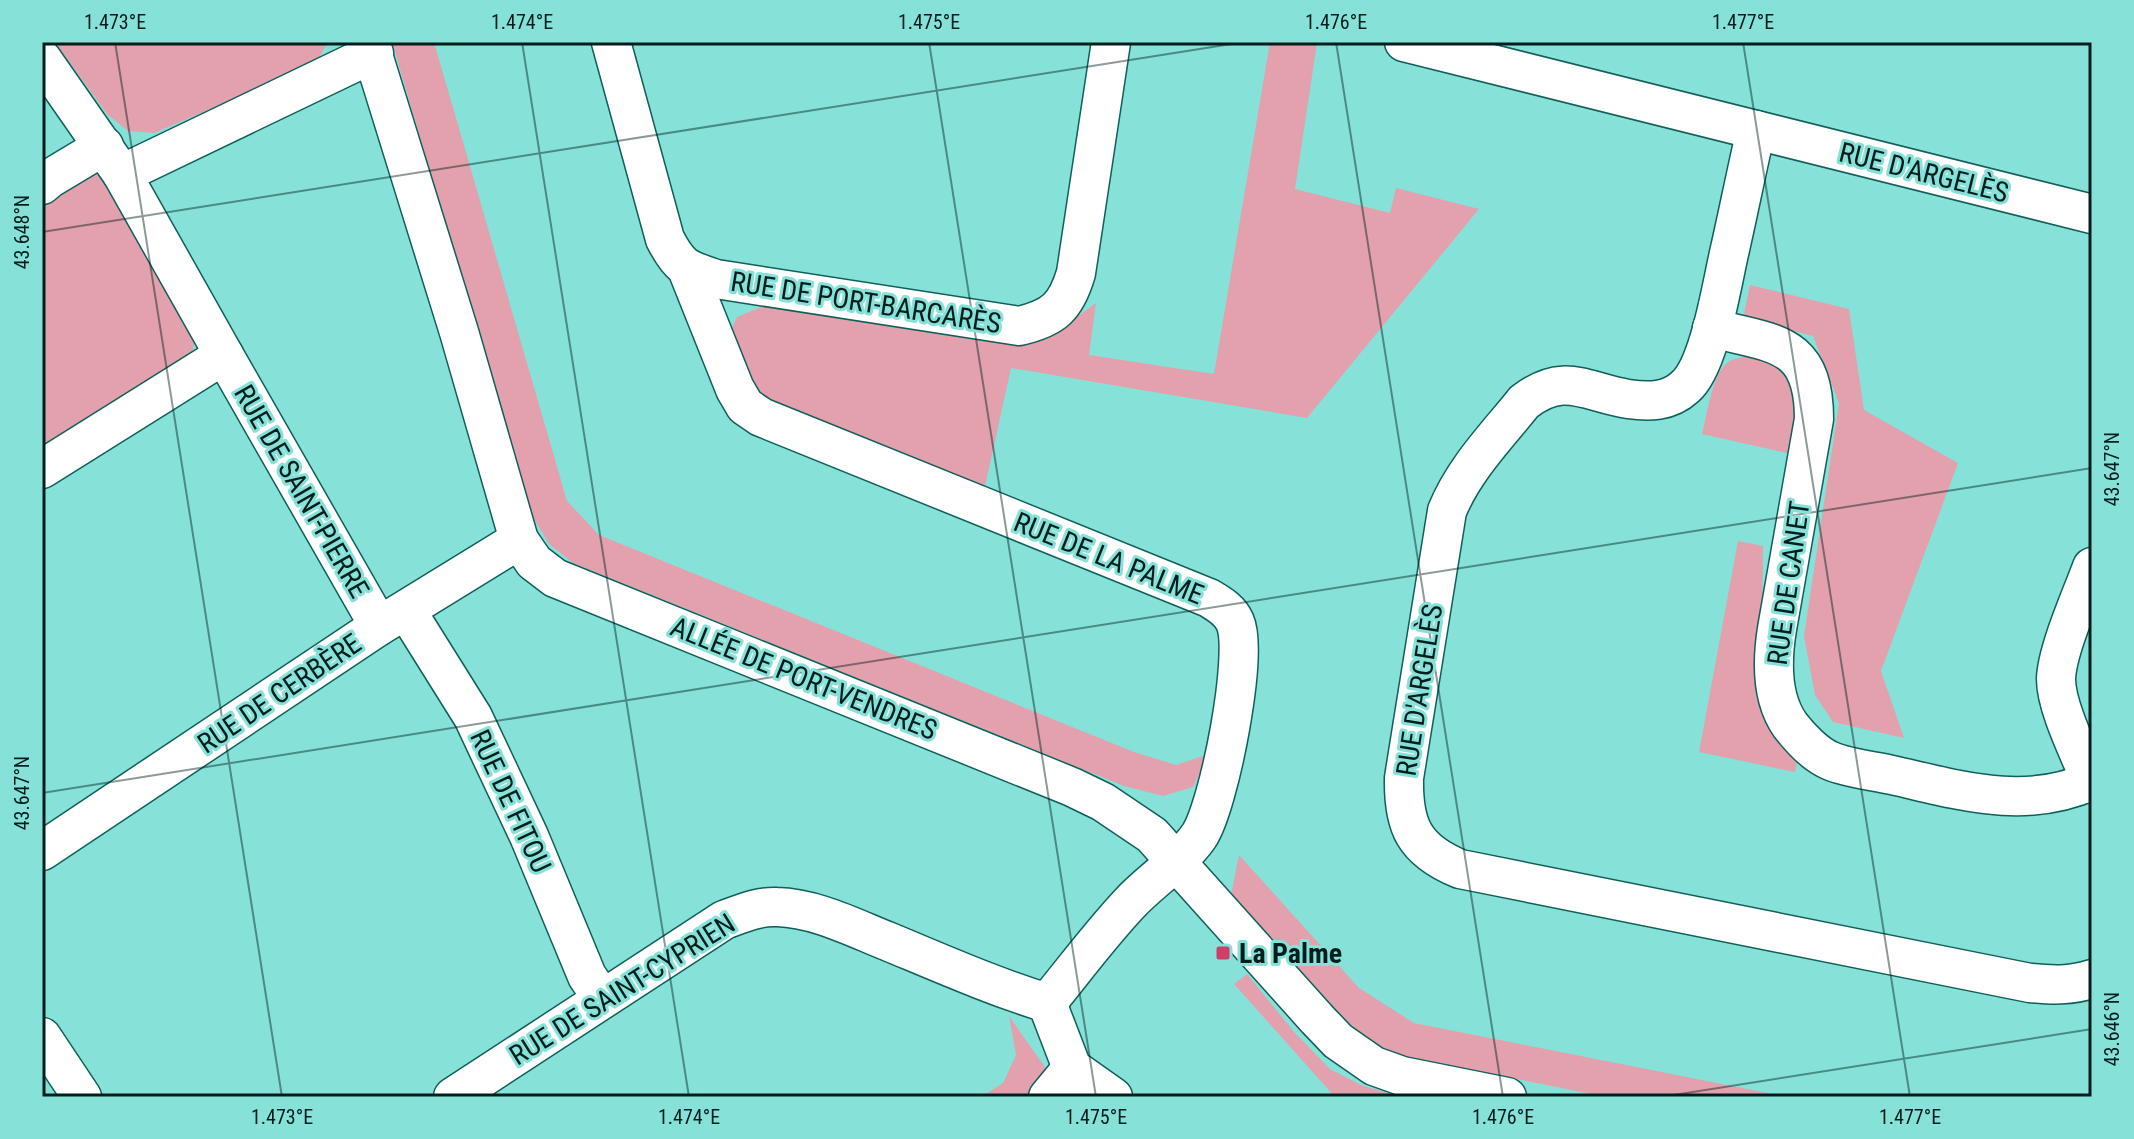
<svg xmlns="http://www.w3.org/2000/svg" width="2134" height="1139" font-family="'Roboto Condensed',sans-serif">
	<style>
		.green { fill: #e2a1ad }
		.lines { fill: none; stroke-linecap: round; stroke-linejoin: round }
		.minor-casing { stroke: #105f59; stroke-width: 41 }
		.minor { stroke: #fff; stroke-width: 38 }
		.ticks { fill: none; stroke: #011e1c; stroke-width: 2; stroke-opacity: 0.45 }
		.poi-dot { fill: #cd3f67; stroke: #86e2d9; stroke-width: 3 }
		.labels { text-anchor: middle; stroke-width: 6; stroke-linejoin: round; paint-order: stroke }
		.street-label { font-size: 28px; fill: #011e1c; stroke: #86e2d9 }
		.poi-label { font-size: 28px; font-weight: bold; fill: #011e1c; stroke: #86e2d9; text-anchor: start }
		.neatline { fill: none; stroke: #011e1c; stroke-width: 3 }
		.ticks-label { font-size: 20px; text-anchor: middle; fill: #011e1c }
	</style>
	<rect width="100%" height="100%" fill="#86e2d9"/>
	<!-- green -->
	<g class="green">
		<path d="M55,42H328L319,58L299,71L154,133L128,131L107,114Z"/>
		<path d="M392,42H434L567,501L599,535L1134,752L1176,765L1209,754L1193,787L1163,796L1124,786L573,563L549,544L530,512Z"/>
		<path d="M1270,42L1317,43L1295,189L1390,213L1396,188L1479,209L1307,418L1011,368L984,491L749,392L728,337L737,317L773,302L1025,345L1063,327L1096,303L1089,355L1214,374Z"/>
		<path d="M86,172L99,174L196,335L189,366L42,453V200Z"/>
		<path d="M1750,285L1849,309L1864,410L1958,463L1881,671L1904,738L1833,722L1815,695L1804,636L1839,403L1813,336L1743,318Z"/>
		<path d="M1759,355L1773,357L1801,396L1787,453L1702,434C1707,415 1712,374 1728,362C1737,357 1749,356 1759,355Z"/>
		<path d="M1738,541L1763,546L1762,639L1799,753L1795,772L1699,752Z"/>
		<path d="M1239,855L1359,988L1414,1023L1787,1097H1607L1397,1055L1371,1042L1345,1019L1231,895Z"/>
		<path d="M1247,974L1295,1033L1330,1069L1361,1085L1400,1097H1335L1234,984Z"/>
		<path d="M1009,1016L1066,1097H981L1003,1083L1016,1055Z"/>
	</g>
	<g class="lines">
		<!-- minor casing -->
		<g class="minor-casing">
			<g id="minor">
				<path d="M369,42L459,332L519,540L534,562L555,578L1072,787L1103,802L1152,835L1317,1019L1338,1041L1374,1066L1402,1076L1507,1097"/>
				<path d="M611,42L665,239C680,268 686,269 716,279L1019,326C1054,318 1066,307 1076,273L1111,42"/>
				<path d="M1404,42L2092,214"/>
				<path d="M42,59L122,174L374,53"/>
				<path d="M1756,130C1747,169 1739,209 1730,249C1722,282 1710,366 1685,387C1669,402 1649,402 1628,399C1585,392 1564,371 1524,402C1496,437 1464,469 1447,511L1404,778C1403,826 1414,850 1460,869L2030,983C2052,985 2070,986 2092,979"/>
				<path d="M122,174L224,355L379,626"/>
				<path d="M42,185L49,179L104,146"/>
				<path d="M687,269L735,389L745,406L761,417L1209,598C1219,604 1230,610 1235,622C1249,654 1219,806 1199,836C1180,863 1151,880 1129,904C1100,935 1074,970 1047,1003"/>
				<path d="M1712,328C1774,344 1814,341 1814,419L1777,629C1772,660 1771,698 1790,725C1800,738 1816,755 1831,761C1847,768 1874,771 1892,775C1959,790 2024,811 2091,781"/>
				<path d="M42,469L224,355"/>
				<path d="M2092,567C2081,597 2057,650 2056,679C2056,708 2081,756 2092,784"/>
				<path d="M406,610L473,717L529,836L587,976L602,998"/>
				<path d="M42,851L379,626L519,540"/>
				<path d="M42,1037L82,1097"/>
				<path d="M453,1097L724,920C741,914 758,906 777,907C815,908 852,927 887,941C940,963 992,986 1047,1003L1072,1068L1113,1097"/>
				<path d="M1048,1097L1072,1068"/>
			</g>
		</g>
		<!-- minor -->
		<use href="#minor" class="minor"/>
	</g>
	<!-- ticks -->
	<path class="ticks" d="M115,42L282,1097M522,42L689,1097M929,42L1096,1097M1336,42L1503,1097M1743,42L1910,1097M42,232L1244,42M42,793L2092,468M1661,1097L2092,1029"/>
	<!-- markers -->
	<rect class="poi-dot" x="1215" y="945" width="16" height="16" rx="4"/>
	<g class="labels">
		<!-- street labels -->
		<g class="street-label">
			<text transform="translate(1924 172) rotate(14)" y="10">RUE D'ARGELÈS</text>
			<text transform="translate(866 302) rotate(9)" y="10">RUE DE PORT-BARCARÈS</text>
			<text transform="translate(302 491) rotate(60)" y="10">RUE DE SAINT-PIERRE</text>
			<text transform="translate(1109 558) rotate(22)" y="10">RUE DE LA PALME</text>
			<text transform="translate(1788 583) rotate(-82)" y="10">RUE DE CANET</text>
			<text transform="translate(804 678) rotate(22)" y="10">ALLÉE DE PORT-VENDRES</text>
			<text transform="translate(1419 690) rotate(-81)" y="10">RUE D'ARGELÈS</text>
			<text transform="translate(279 693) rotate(-34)" y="10">RUE DE CERBÈRE</text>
			<text transform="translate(511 801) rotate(65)" y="10">RUE DE FITOU</text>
			<text transform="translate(622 989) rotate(-32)" y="10">RUE DE SAINT-CYPRIEN</text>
		</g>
		<!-- poi labels -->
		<g class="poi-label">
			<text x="1239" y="963">La Palme</text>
		</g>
	</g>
	<!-- border -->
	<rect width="2134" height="1139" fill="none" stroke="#86e2d9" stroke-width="88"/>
	<rect x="44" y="44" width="2046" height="1051" class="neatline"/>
	<g class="ticks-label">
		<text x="115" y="29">1.473°E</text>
		<text x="522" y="29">1.474°E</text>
		<text x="929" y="29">1.475°E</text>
		<text x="1336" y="29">1.476°E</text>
		<text x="1743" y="29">1.477°E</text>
		<text transform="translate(22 232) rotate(-90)" y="7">43.648°N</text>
		<text transform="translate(2112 469) rotate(-90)" y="7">43.647°N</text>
		<text transform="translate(22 793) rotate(-90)" y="7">43.647°N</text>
		<text transform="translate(2112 1029) rotate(-90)" y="7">43.646°N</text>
		<text x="282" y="1124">1.473°E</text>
		<text x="689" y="1124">1.474°E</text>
		<text x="1096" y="1124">1.475°E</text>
		<text x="1503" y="1124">1.476°E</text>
		<text x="1910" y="1124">1.477°E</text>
	</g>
</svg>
